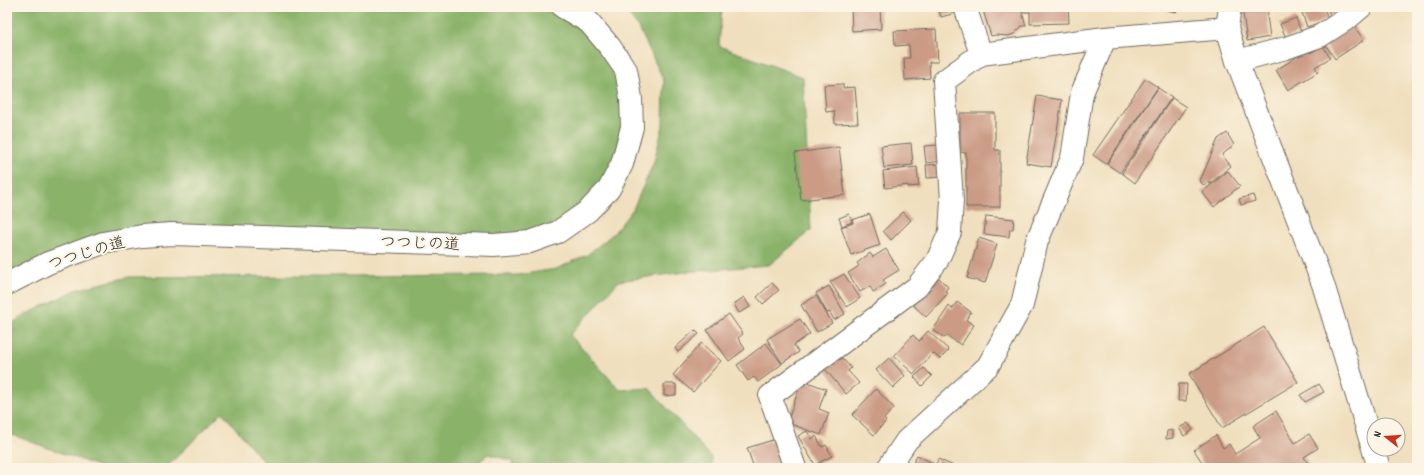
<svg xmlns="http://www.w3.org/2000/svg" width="1424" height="475" font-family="Dekko,'Klee One',sans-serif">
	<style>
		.forest { fill: #8ab269; stroke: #5a6e4a }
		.building { fill: #cb9b86 }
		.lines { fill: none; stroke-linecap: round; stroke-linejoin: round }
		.minor-casing { stroke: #706a5e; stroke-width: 24 }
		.minor { stroke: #fff; stroke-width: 22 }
		.labels { text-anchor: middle; stroke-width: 4; stroke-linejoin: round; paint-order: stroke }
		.street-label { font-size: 16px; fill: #2b2b2b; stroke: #fcf5e5 }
	</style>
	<rect width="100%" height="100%" fill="#fcf5e5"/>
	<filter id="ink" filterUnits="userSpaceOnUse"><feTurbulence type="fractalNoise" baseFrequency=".025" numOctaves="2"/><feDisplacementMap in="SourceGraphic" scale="8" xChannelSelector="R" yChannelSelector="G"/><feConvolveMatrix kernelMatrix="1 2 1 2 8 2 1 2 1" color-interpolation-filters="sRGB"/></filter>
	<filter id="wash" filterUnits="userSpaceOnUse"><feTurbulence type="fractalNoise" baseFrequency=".012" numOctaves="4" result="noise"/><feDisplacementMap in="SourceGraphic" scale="16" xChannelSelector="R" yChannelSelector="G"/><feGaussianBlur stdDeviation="0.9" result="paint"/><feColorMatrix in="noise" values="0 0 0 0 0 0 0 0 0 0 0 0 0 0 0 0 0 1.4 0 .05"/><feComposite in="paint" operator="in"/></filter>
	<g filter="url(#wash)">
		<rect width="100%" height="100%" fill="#f0dfbe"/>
		<!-- forest -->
		<g class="forest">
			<path d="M7,7H563L589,22L631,98L609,189L530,242L142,236L7,284Z"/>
			<path d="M622,7H722L719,46L803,77L811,230L769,265L685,272L619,281L570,335L620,390L649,388L711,457L712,468H511L513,461L488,454L473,468H269L222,412L166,468H103L7,433V327L21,317L78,289L129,277L518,275L556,269L587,255L614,233L633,209L654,162L663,125L664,81L639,28Z"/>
		</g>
		<g id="blocks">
			<!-- building -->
			<g class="building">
				<path d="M851,7H880L881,29L852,31Z"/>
				<path d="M938,7H954L956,13L941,17Z"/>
				<path d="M982,7H1068L1069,23L1030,24V12H1022L1026,26H1022L1014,34L1008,36L995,35L991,36Z"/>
				<path d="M1154,7H1180L1176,12Z"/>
				<path d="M1242,7H1267L1268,15L1267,16L1270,37L1247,41Z"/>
				<path d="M1300,7H1324L1328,19L1307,27Z"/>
				<path d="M1327,7H1336L1340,16L1332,20Z"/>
				<path d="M1296,18L1301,32L1286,38L1280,24Z"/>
				<path d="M1353,25L1364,40L1335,59L1325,44Z"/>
				<path d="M936,29L938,62H929L930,78L905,80L904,58H910L909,45L895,46L894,31Z"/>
				<path d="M1323,46L1330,58L1315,67L1318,72L1288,90L1276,70L1308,50L1310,53Z"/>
				<path d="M1145,79L1158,87L1106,164L1093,155Z"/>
				<path d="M843,84V88L855,87L858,123L835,124L834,111L826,112L824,85Z"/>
				<path d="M1158,88L1172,97L1120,173L1107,164Z"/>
				<path d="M1037,96L1062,100L1051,167L1026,163Z"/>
				<path d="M1172,98L1186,107L1135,183L1122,173Z"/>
				<path d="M960,113H995V150H1000V207H966V153L960,152Z"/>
				<path d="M1227,133L1234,145L1222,155L1231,166L1210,184L1209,182L1204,186L1200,181L1218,139Z"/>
				<path d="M911,143L913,165L884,168L881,146Z"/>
				<path d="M940,145L942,161L926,163L924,146Z"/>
				<path d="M839,147L845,195L801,200L795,153Z"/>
				<path d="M942,164L943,177L927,178L926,165Z"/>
				<path d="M917,167L919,186L908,187V185L885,188L883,171Z"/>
				<path d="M1228,171L1240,186L1214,207L1202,192Z"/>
				<path d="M1253,195L1255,201L1241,205L1239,199Z"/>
				<path d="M903,212L911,220L891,240L883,231Z"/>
				<path d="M849,214L852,222L842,226L839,218Z"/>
				<path d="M870,214L880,245L851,255L841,227L853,223L852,220Z"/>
				<path d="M986,216L1014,219L1013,229H1010L1009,237L984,234Z"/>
				<path d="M979,238L997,244L985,283L967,278Z"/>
				<path d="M886,249L899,270L883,280L886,284L873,292L870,286L860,292L848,273L859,266L857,263L870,253L873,257Z"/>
				<path d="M844,274L860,298L847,307L830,282Z"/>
				<path d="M938,277L948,287L945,291L948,293L926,317L913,305Z"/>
				<path d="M772,283L779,290L763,304L757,297Z"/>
				<path d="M829,286L845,314L834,320L830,312L827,313L816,293Z"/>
				<path d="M816,296L832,323L817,332L801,305Z"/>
				<path d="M744,297L750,307L739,313L734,304Z"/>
				<path d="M957,302L971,312L966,320L974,325L961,345L946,335L945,338L933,330L949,306L952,309Z"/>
				<path d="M729,314L743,334L738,338L745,349L729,361L707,330Z"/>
				<path d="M800,319L810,334L794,345L799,352L782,363L767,339Z"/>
				<path d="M1264,327L1298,382L1222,428L1189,374Z"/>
				<path d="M695,330L699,334L678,352L675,348Z"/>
				<path d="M928,331L949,350L940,359L933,353L914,374L894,356L913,335L919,341Z"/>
				<path d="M701,343L721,361L693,392L673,375Z"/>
				<path d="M766,343L782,364L758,382L754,377L748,381L737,365Z"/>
				<path d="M837,358L840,360L842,358L851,368L848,371L859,383L846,394L825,369Z"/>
				<path d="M889,358L905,376L893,388L876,370Z"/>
				<path d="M924,368L932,376L922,386L914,377Z"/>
				<path d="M802,380L826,389L819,409L829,413L821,435L791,424L793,422L788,420Z"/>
				<path d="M664,384H676V395L664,396Z"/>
				<path d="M1179,384H1187L1186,401H1178Z"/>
				<path d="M1319,384L1324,392L1305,402L1300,395Z"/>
				<path d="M876,389L894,408L884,419L886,421L874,435L852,415Z"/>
				<path d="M1276,411L1295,443L1309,434L1318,448L1304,457L1311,468H1206L1194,450L1216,435L1223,448L1229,444L1235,454L1260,438L1253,426Z"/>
				<path d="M1188,423L1193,430L1184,436L1179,428Z"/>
				<path d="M1173,430V438L1166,439L1167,431Z"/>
				<path d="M807,431L812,439L816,436L822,447L826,445L832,456L815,465L798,436Z"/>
				<path d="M779,438L786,468H754L747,448Z"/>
				<path d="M917,455L936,465L938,459L958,468H911Z"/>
			</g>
		</g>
	</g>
	<g filter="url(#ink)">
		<use href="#blocks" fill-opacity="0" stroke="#706a5e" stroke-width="1"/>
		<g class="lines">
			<!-- minor casing -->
			<g class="minor-casing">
				<g id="minor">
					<path d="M965,7L981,54"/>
					<path d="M1230,7L1227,28L1237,61L1323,284L1379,468"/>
					<path d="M1237,61L1286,48L1320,36L1348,18L1361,7"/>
					<path d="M7,284L48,263L103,243L142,236L172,234L494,245L530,242L558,232L588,211L609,189L622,164L632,127L631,98L626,70L610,47L589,22L563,7"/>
					<path d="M795,468L770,396L917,287L937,261L950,232L952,200L944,81L981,54L1105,38L1227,28"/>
					<path d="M888,468L907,440L988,366L1022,305L1037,241L1072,158L1082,93L1105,38"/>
				</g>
			</g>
			<!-- minor -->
			<use href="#minor" class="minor"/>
		</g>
	</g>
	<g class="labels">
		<!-- street labels -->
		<g class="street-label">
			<text transform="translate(420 242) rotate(2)" y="6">つつじの道</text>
			<text transform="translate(86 252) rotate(-17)" y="6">つつじの道</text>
		</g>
	</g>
	<!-- margin -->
	<rect width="1424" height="475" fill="none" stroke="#fcf5e5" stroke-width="24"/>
	<!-- north arrow -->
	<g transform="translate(1386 437) rotate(287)"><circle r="19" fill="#fcf5e5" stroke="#a8a49b"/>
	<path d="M0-3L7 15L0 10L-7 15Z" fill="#c8321e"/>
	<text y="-6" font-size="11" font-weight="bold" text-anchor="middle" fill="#2b2b2b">N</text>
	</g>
</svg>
